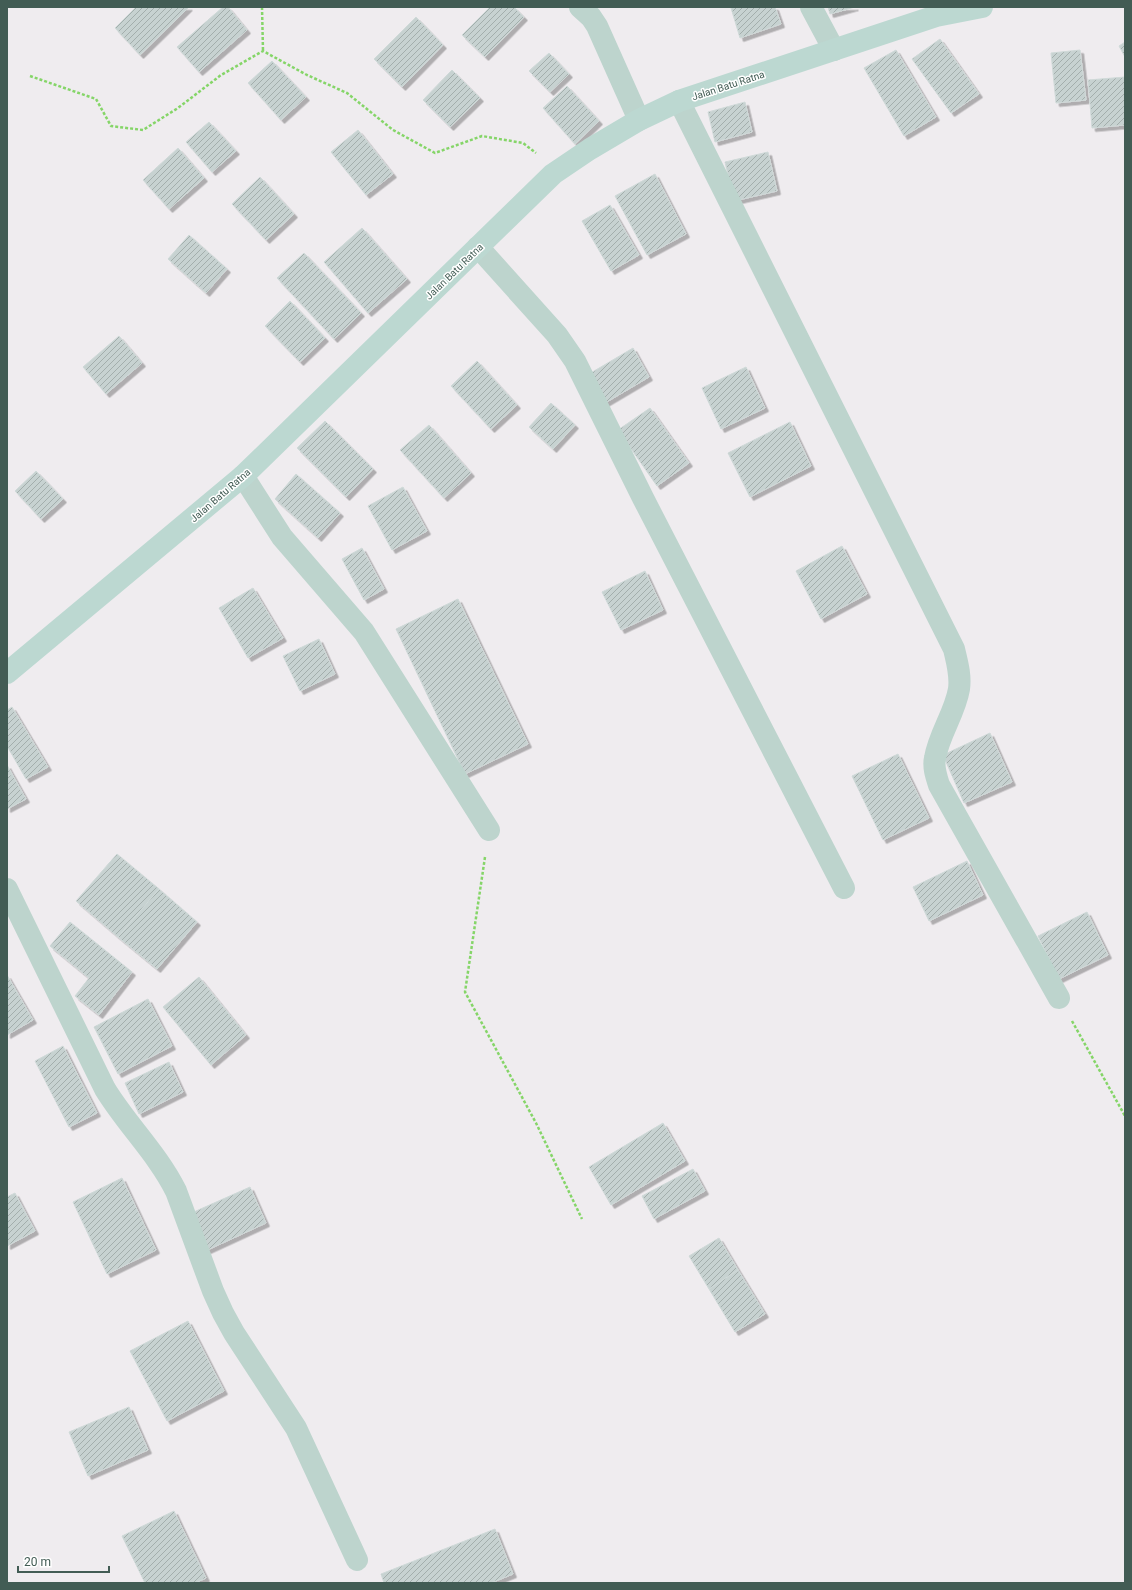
<svg xmlns="http://www.w3.org/2000/svg" width="1132" height="1590" font-family="Roboto,sans-serif">
	<style>
		.building { fill: url(#building-hatch); stroke: #cfd9d8; filter: url(#shadow) }
		.lines { fill: none; stroke-linecap: round; stroke-linejoin: round }
		.path { stroke: #85d568; stroke-width: 2.5; stroke-dasharray: 3 2; stroke-linecap: butt }
		.street { stroke: #bdd4cd; stroke-width: 22 }
		.secondary { stroke: #bcd8d1; stroke-width: 22 }
		.labels { text-anchor: middle; stroke-width: 3; stroke-linejoin: round; paint-order: stroke }
		.street-label { font-size: 10px; fill: #425c54; stroke: #fff }
	</style>
	<defs>
		<pattern id="building-hatch" width="6" height="6" patternUnits="userSpaceOnUse"><rect width="6" height="6" fill="#c7d2d1"/><path d="M-1 1l2-2M0 6l6-6M5 7l2-2" fill="none" stroke="#a3aeac"/></pattern>
		<filter id="shadow"><feDropShadow dx="3.5" dy="3.5" stdDeviation="0" flood-color="#0004"/></filter>
	</defs>
	<rect width="100%" height="100%" fill="#efecef"/>
	<!-- building -->
	<g class="building">
		<path d="M136,7H189L140,55L115,28Z"/>
		<path d="M223,7H228L247,30L199,72L177,47Z"/>
		<path d="M490,7H514L524,17L485,57L462,35Z"/>
		<path d="M734,7H775L781,24L740,38L731,8Z"/>
		<path d="M828,7H855L830,14Z"/>
		<path d="M416,17L443,45L402,87L374,59Z"/>
		<path d="M940,39L979,94L951,113L912,59Z"/>
		<path d="M1125,42V57L1119,46Z"/>
		<path d="M896,50L936,117L904,136L864,68Z"/>
		<path d="M1080,50L1086,100L1056,103L1051,53Z"/>
		<path d="M549,53L569,74L550,92L529,71Z"/>
		<path d="M272,61L306,97L281,120L248,83Z"/>
		<path d="M452,70L480,98L450,127L423,100Z"/>
		<path d="M1125,77V125L1092,128L1088,80Z"/>
		<path d="M567,86L599,121L575,144L543,108Z"/>
		<path d="M745,102L752,132L715,142L708,112Z"/>
		<path d="M209,122L236,151L212,172L186,142Z"/>
		<path d="M358,130L393,174L366,195L331,152Z"/>
		<path d="M178,148L204,178L169,209L143,180Z"/>
		<path d="M768,152L777,191L734,201L725,162Z"/>
		<path d="M655,174L686,234L647,255L615,196Z"/>
		<path d="M260,177L294,214L266,240L232,204Z"/>
		<path d="M610,205L639,255L611,271L582,221Z"/>
		<path d="M362,228L407,279L368,313L324,262Z"/>
		<path d="M189,235L227,269L206,293L168,259Z"/>
		<path d="M304,253L361,313L334,339L277,278Z"/>
		<path d="M290,301L325,338L300,362L265,326Z"/>
		<path d="M119,336L142,363L106,394L83,367Z"/>
		<path d="M633,348L649,377L605,403L589,374Z"/>
		<path d="M477,361L517,405L491,429L451,386Z"/>
		<path d="M746,367L765,408L721,429L702,388Z"/>
		<path d="M551,403L575,425L553,449L529,427Z"/>
		<path d="M650,408L689,463L657,486L618,430Z"/>
		<path d="M325,421L373,469L346,497L297,448Z"/>
		<path d="M790,422L811,466L750,497L728,453Z"/>
		<path d="M429,425L471,473L444,498L400,450Z"/>
		<path d="M36,471L63,499L41,519L15,491Z"/>
		<path d="M296,474L340,513L318,538L275,499Z"/>
		<path d="M403,487L427,531L392,550L368,506Z"/>
		<path d="M842,546L867,594L821,619L796,571Z"/>
		<path d="M362,548L384,589L364,600L342,559Z"/>
		<path d="M645,571L663,610L621,630L602,592Z"/>
		<path d="M253,588L283,638L248,658L219,608Z"/>
		<path d="M458,599L528,744L465,774L396,629Z"/>
		<path d="M319,639L335,674L300,691L283,656Z"/>
		<path d="M12,707L48,767L26,779L7,746V710Z"/>
		<path d="M990,733L1012,782L964,803L943,755Z"/>
		<path d="M898,754L929,818L883,840L852,776Z"/>
		<path d="M7,765L12,774L7,777Z"/>
		<path d="M12,774L26,799L7,809V777Z"/>
		<path d="M117,854L159,889L118,937L76,901Z"/>
		<path d="M967,861L983,895L929,921L913,887Z"/>
		<path d="M159,889L197,922L157,969L118,937Z"/>
		<path d="M1087,912L1108,955L1059,979L1038,936Z"/>
		<path d="M70,922L132,972L99,1015L75,996L89,978L50,946Z"/>
		<path d="M7,975L33,1020L7,1035Z"/>
		<path d="M199,977L246,1035L211,1065L163,1007Z"/>
		<path d="M148,999L172,1046L118,1074L94,1027Z"/>
		<path d="M63,1046L97,1113L69,1127L35,1061Z"/>
		<path d="M169,1062L183,1092L139,1114L125,1083Z"/>
		<path d="M663,1123L685,1161L611,1205L589,1167Z"/>
		<path d="M693,1169L705,1191L654,1219L642,1196Z"/>
		<path d="M122,1178L156,1250L107,1274L73,1202Z"/>
		<path d="M250,1187L266,1223L203,1252L187,1215Z"/>
		<path d="M15,1193L35,1231L7,1246V1197Z"/>
		<path d="M719,1238L738,1270L709,1289L689,1256Z"/>
		<path d="M738,1270L765,1314L735,1332L709,1289Z"/>
		<path d="M188,1321L224,1391L167,1421L130,1351Z"/>
		<path d="M129,1407L148,1450L88,1476L69,1432Z"/>
		<path d="M174,1511L206,1578L195,1583H145L122,1536Z"/>
		<path d="M495,1529L513,1574L491,1583H384L381,1574Z"/>
	</g>
	<g class="lines">
		<!-- path -->
		<g class="path">
			<path d="M262,7L263,51"/>
			<path d="M30,76L96,99L111,126L143,130L178,108L221,75L263,51L307,75L347,93L393,130L435,153L482,136L523,143L536,153"/>
			<path d="M485,857L465,992L536,1123L582,1219"/>
			<path d="M1072,1021L1125,1116"/>
		</g>
		<!-- street -->
		<g class="street">
			<path d="M580,7L591,17L597,26L639,120"/>
			<path d="M811,7L834,50"/>
			<path d="M679,101L954,649C957,662 961,675 959,689C955,713 939,734 935,758C933,767 936,776 939,785L1059,998"/>
			<path d="M478,247L557,335L575,361L643,498L844,888"/>
			<path d="M243,476L282,537L364,632L489,830"/>
			<path d="M7,889L105,1089C127,1125 157,1153 176,1191L213,1291L223,1313L234,1333L296,1428L357,1560"/>
		</g>
		<!-- secondary -->
		<path class="secondary" d="M7,673L243,476L553,174L590,149L639,120L679,101L936,16L982,7"/>
	</g>
	<g class="labels">
		<!-- street labels -->
		<g class="street-label">
			<text transform="translate(728 85) rotate(-18)" y="4">Jalan Batu Ratna</text>
			<text transform="translate(454 271) rotate(-44)" y="4">Jalan Batu Ratna</text>
			<text transform="translate(220 495) rotate(-41)" y="4">Jalan Batu Ratna</text>
		</g>
	</g>
	<!-- border -->
	<rect width="1132" height="1590" fill="none" stroke="#425c54" stroke-width="16"/>
	<!-- scale -->
	<path d="M18 1566v6h91v-6" fill="none" stroke="#425c54" stroke-width="2"/>
	<text x="24" y="1566" font-size="12" fill="#425c54" stroke="#ffffff" stroke-width="3" paint-order="stroke">20 m</text>
</svg>
